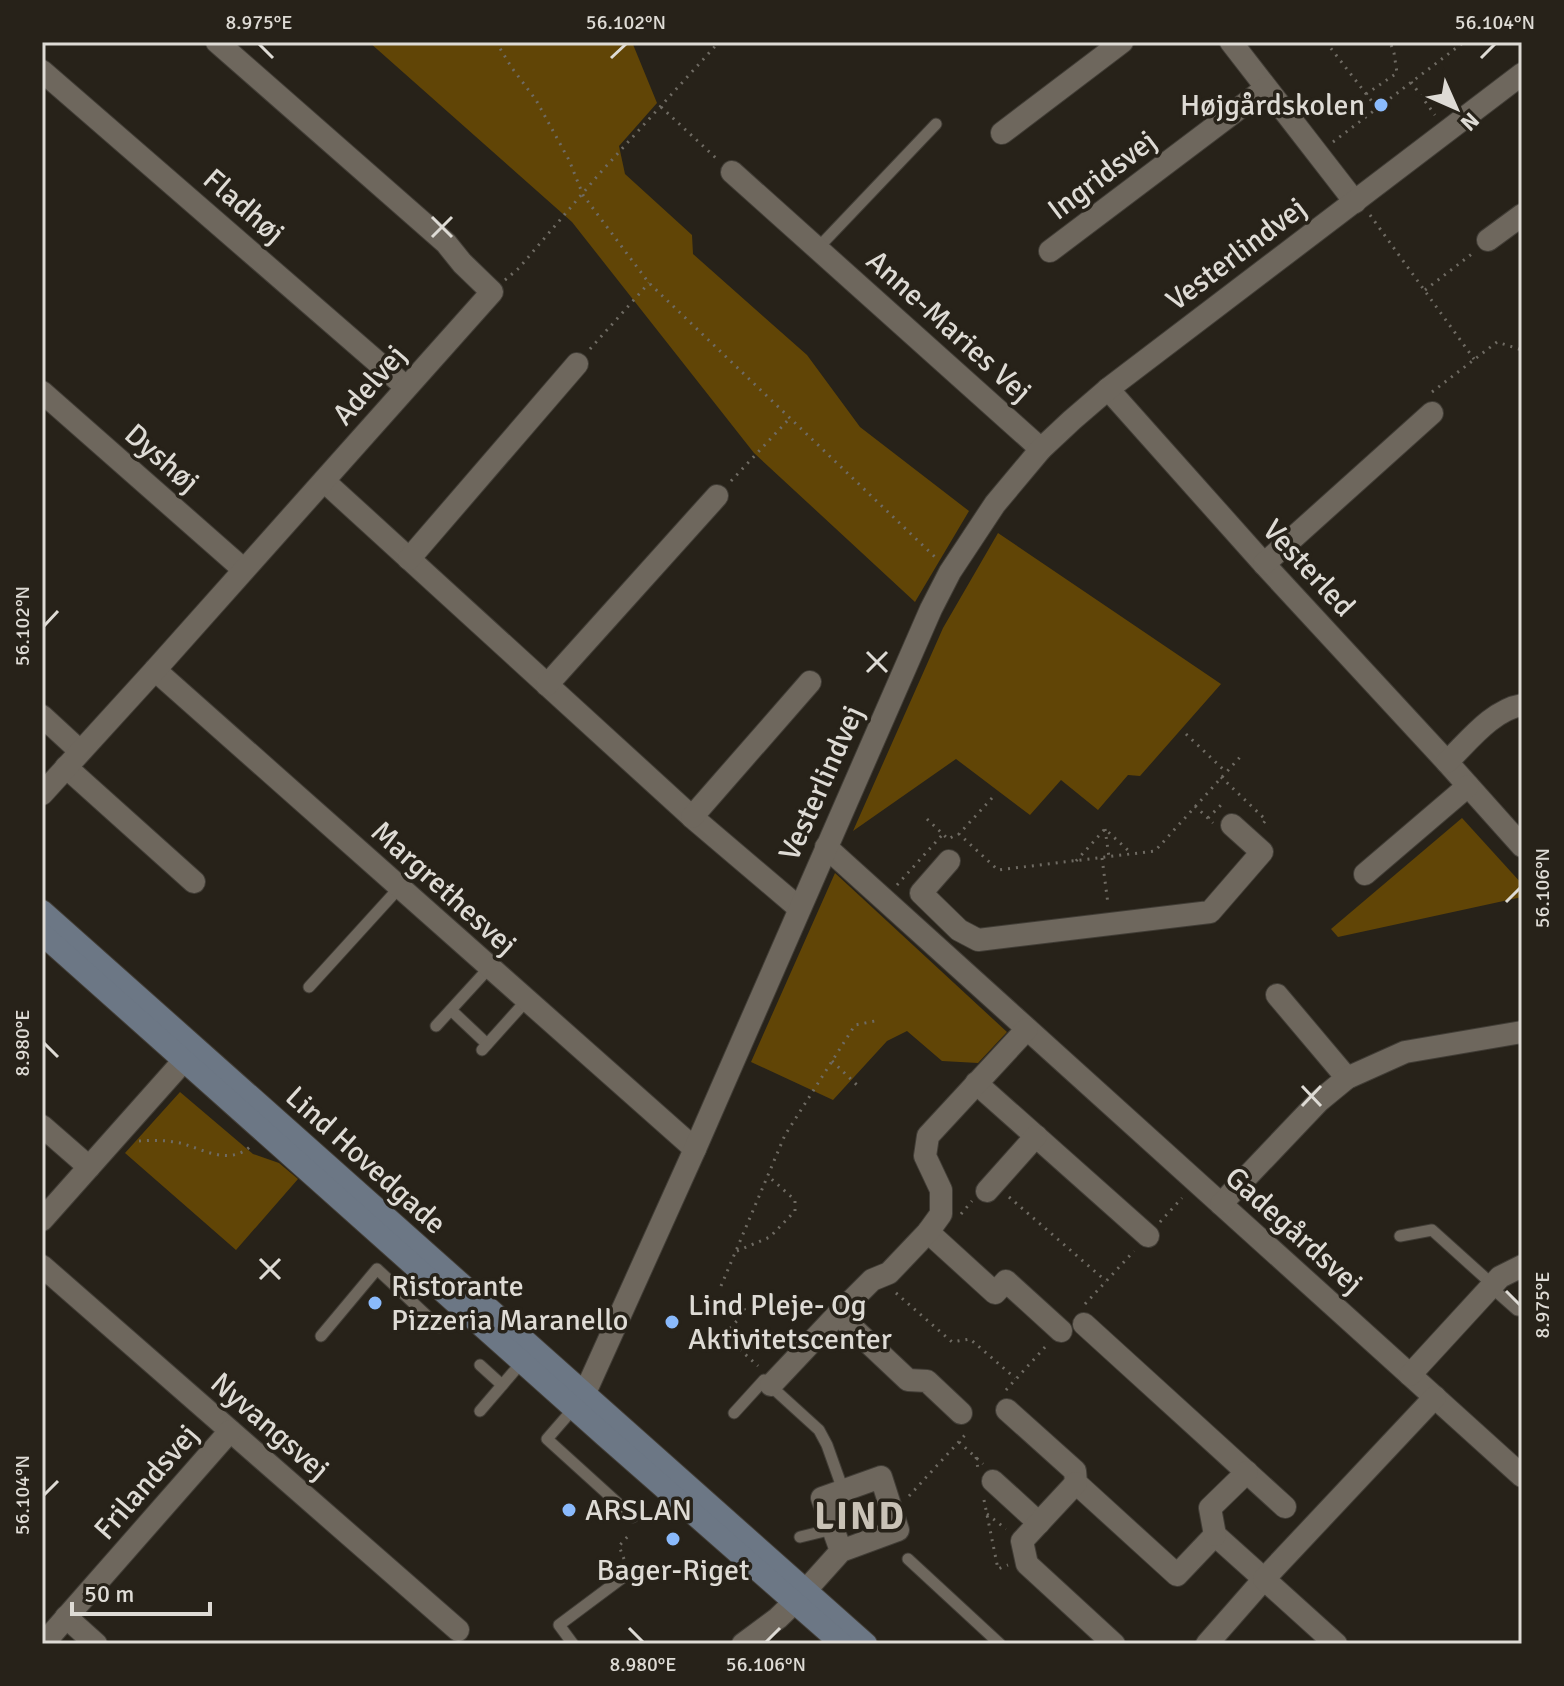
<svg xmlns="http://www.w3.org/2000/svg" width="1564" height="1686" font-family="Signika,sans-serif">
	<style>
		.green { fill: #614506 }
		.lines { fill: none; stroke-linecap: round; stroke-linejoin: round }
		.service-casing { stroke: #413d36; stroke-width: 13 }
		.minor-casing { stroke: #413d36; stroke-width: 24 }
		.tertiary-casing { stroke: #413d36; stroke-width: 24 }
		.secondary-casing { stroke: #413d36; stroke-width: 24 }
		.path { stroke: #6f6b63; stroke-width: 3; stroke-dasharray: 2 6; stroke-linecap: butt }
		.service { stroke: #6e675d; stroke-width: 11 }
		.minor { stroke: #6e675d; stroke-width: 22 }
		.tertiary { stroke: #6e675d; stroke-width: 22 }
		.secondary { stroke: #6c7785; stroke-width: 22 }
		.ticks { fill: none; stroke: #dedbd5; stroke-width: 3 }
		.poi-dot { fill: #8abafc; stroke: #272219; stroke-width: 3 }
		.labels { text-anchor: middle; stroke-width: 7; stroke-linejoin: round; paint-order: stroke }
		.poi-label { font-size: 30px; fill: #dedbd5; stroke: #272219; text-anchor: start }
		.street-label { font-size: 30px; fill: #dedbd5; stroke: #272219 }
		.district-label { font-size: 38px; font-weight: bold; letter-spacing: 2px; fill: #c9c2b6; stroke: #272219 }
		.neatline { fill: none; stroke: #dedbd5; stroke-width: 3 }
		.ticks-label { font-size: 20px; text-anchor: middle; fill: #dedbd5 }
	</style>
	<rect width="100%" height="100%" fill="#272219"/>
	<!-- green -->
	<g class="green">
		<path d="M369,42H632L657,103L619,146L625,174L692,235L693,254L807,355L860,427L969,511L915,602L754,453L572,222Z"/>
		<path d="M998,533L1221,684L1140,776L1128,775L1098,810L1061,780L1030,815L956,759L853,831L943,628Z"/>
		<path d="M1462,818L1522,884V897L1338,937L1331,929Z"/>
		<path d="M835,873L1007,1032L978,1063L942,1061L907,1031L887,1041L833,1100L751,1062Z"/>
		<path d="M180,1092L253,1154L279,1163L298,1179L236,1250L125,1153Z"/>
	</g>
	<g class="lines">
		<!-- service casing -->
		<g class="service-casing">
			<g id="service">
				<path d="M817,249L936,124"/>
				<path d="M309,987L399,888"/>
				<path d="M451,1010L487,1044"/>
				<path d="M436,1026L489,968"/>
				<path d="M482,1050L526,1001"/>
				<path d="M1400,1236L1432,1230L1493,1285"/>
				<path d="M1491,1287L1517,1310H1522"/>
				<path d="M398,1290L418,1269"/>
				<path d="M321,1336L377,1269L439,1327"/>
				<path d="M480,1365L502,1385"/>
				<path d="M574,1408L547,1439L633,1517"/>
				<path d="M480,1411L522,1362"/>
				<path d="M734,1413L764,1380L819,1430L827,1445L843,1490"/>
				<path d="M800,1537L833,1529"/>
				<path d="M908,1559L1000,1644"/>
				<path d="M573,1644L559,1625L630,1572"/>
			</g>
		</g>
		<!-- minor casing -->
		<g class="minor-casing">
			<g id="minor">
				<path d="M1231,42L1355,202"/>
				<path d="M42,71L406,387"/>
				<path d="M1002,133L1122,42"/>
				<path d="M732,172L1041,449"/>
				<path d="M1488,240L1522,215"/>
				<path d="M1050,251L1266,88"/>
				<path d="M1108,389L1264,564L1447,762L1522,846"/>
				<path d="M42,392L243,569"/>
				<path d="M324,481L692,817L799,908"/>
				<path d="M409,559L577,364"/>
				<path d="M1264,564L1432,413"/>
				<path d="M155,670L695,1149"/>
				<path d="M547,685L717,496"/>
				<path d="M42,716L80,751"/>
				<path d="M1447,762C1468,742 1492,710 1522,705"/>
				<path d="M66,767L194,882"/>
				<path d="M42,794L155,670L492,292L462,263L446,243L217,42"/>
				<path d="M692,817L810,682"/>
				<path d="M826,847L1522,1476"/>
				<path d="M949,861L921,893L959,930L978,940L1210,912L1262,852L1232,825"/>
				<path d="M1365,874L1468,786"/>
				<path d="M1277,995L1347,1078"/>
				<path d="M976,1083L1148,1236"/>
				<path d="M42,1126L89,1167"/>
				<path d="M987,1191L1036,1136"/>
				<path d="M1221,1204L1319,1101L1347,1078L1405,1052L1522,1032"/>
				<path d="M42,1220L195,1048"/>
				<path d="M928,1232L995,1293L1006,1281L1061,1331"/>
				<path d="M42,1266L458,1630"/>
				<path d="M838,1314L908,1380L927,1381L961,1413"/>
				<path d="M1084,1324L1285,1507"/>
				<path d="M1410,1375L1500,1277L1522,1266"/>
				<path d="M771,1385L838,1314L872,1280L889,1273L928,1232L941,1214V1190L925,1156L928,1136L1027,1029"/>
				<path d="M1007,1410L1075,1471L1076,1483L1177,1575L1215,1535L1264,1579L1207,1644"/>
				<path d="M993,1481L1039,1523"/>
				<path d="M1076,1483L1022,1541L1027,1564L1114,1644"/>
				<path d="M1215,1535L1210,1508L1247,1472"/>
				<path d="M806,1590L841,1551L898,1530L881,1477L822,1498L841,1551"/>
				<path d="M66,1617L96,1644"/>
				<path d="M43,1644L230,1431"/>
				<path d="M1336,1644L1264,1579L1435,1397"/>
			</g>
		</g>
		<!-- tertiary casing -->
		<g class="tertiary-casing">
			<g id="tertiary">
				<path d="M575,1407L584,1395L695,1149L931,609L950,572L995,504L1041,449L1072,420L1108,389L1522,74"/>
				<path d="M743,1644L778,1618L806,1591"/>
			</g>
		</g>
		<!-- secondary casing -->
		<g class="secondary-casing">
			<g id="secondary">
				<path d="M42,911L866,1644"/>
				<path d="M42,934L605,1436L842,1644"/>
			</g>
		</g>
		<!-- path -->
		<g class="path">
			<path d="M496,42L512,68L536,100L569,160L583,195L649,283L936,558"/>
			<path d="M1326,42L1377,108"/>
			<path d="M1411,82L1435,115"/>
			<path d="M1366,94L1397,73L1394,53L1390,42"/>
			<path d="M661,107L717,159"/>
			<path d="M1333,142L1464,42"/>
			<path d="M1370,215L1474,359"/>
			<path d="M505,280L519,268L600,173L719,42"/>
			<path d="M1425,290L1473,253"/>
			<path d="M590,349L649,283"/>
			<path d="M1432,392L1497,342L1522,350"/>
			<path d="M731,481L790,418"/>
			<path d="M1186,734L1226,772"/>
			<path d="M1221,777L1266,820L1262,825"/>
			<path d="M992,798L959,834L998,870L1155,851L1241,756"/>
			<path d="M1195,806L1213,823"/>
			<path d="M1208,818L1221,805L1224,808"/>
			<path d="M927,819L948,839L958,834"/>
			<path d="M1105,829L1109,857"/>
			<path d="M1102,858L1108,904"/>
			<path d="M1076,861L1105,829L1132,854"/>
			<path d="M897,885L943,834"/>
			<path d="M832,1061L859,1087"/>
			<path d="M139,1141C154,1140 170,1140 184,1144C206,1151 230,1165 251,1146"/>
			<path d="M1009,1197L1106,1281"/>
			<path d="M961,1214L972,1201"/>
			<path d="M1160,1222L1182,1198"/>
			<path d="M737,1251L770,1237L795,1211V1200L768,1176"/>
			<path d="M721,1286L785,1135L855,1025L875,1021"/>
			<path d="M740,1293L745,1312L724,1335L758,1366"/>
			<path d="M896,1293L952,1342L970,1339L1015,1378"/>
			<path d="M1085,1304L1134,1251"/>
			<path d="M1006,1390L1047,1345"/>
			<path d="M959,1442L983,1464"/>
			<path d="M976,1457L978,1469"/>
			<path d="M909,1496L966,1434"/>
			<path d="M984,1500L998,1569L1008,1565"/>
			<path d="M987,1514L1006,1529"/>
			<path d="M624,1559L619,1546L631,1533"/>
		</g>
		<!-- service -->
		<use href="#service" class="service"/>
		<!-- minor -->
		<use href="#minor" class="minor"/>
		<!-- tertiary -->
		<use href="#tertiary" class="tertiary"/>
		<!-- secondary -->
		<use href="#secondary" class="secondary"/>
	</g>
	<!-- ticks -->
	<path class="ticks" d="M259,44L273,58M611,58L626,44M1481,58L1495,44M432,217L452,237M432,237L452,217M44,626L58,611M867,652L887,672M867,672L887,652M1506,902L1520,888M44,1043L58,1057M1302,1086L1321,1106M1302,1106L1321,1086M260,1259L280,1279M260,1279L280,1259M1506,1291L1520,1305M44,1495L58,1481M629,1628L643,1642M766,1642L780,1628"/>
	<!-- markers -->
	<g class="poi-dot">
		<circle cx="1381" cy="105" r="8"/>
		<circle cx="375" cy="1303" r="8"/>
		<circle cx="672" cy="1322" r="8"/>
		<circle cx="569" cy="1510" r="8"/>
		<circle cx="673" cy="1539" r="8"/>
	</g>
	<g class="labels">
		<!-- poi labels -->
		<g class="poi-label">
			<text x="1365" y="115" text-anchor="end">Højgårdskolen</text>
			<text x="391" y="1296">Ristorante<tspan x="391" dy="34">Pizzeria Maranello</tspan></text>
			<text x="688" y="1315">Lind Pleje- Og<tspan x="688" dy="34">Aktivitetscenter</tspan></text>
			<text x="585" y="1520">ARSLAN</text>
			<text x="673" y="1580" text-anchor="middle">Bager-Riget</text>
		</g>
		<!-- street labels -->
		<g class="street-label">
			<text transform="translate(1102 175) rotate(-37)" y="10">Ingridsvej</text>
			<text transform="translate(244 206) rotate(41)" y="10">Fladhøj</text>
			<text transform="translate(1236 254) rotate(-37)" y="10">Vesterlindvej</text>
			<text transform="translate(949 326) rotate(42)" y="10">Anne-Maries Vej</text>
			<text transform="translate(369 385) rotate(-49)" y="10">Adelvej</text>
			<text transform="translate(162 458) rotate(41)" y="10">Dyshøj</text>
			<text transform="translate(1309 568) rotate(47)" y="10">Vesterled</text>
			<text transform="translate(821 783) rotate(-66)" y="10">Vesterlindvej</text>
			<text transform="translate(444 888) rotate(42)" y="10">Margrethesvej</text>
			<text transform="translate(366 1160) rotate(42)" y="10">Lind Hovedgade</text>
			<text transform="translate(1294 1230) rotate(42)" y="10">Gadegårdsvej</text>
			<text transform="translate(270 1426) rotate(41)" y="10">Nyvangsvej</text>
			<text transform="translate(146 1482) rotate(-49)" y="10">Frilandsvej</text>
		</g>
		<!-- district labels -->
		<g class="district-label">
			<text x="860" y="1529">LIND</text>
		</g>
	</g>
	<!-- border -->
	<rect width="1564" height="1686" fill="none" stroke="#272219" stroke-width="88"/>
	<!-- north arrow -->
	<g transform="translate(1456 108) rotate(135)" stroke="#272219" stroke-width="6" paint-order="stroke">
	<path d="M0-6L14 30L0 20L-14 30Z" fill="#dedbd5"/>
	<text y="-12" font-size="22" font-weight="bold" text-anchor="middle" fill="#dedbd5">N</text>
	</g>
	<!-- scale -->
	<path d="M72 1602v12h138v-12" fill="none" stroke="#dedbd5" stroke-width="4"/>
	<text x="84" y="1602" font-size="24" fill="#dedbd5" stroke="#272219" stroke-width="6" paint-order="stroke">50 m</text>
	<rect x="44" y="44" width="1476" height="1598" class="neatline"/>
	<g class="ticks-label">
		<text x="259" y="29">8.975°E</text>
		<text x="626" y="29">56.102°N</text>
		<text x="1495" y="29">56.104°N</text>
		<text transform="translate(22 626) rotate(-90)" y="7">56.102°N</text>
		<text transform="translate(1542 888) rotate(-90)" y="7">56.106°N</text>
		<text transform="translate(22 1043) rotate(-90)" y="7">8.980°E</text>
		<text transform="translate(1542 1305) rotate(-90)" y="7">8.975°E</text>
		<text transform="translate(22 1495) rotate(-90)" y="7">56.104°N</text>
		<text x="643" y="1671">8.980°E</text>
		<text x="766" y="1671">56.106°N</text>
	</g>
</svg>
